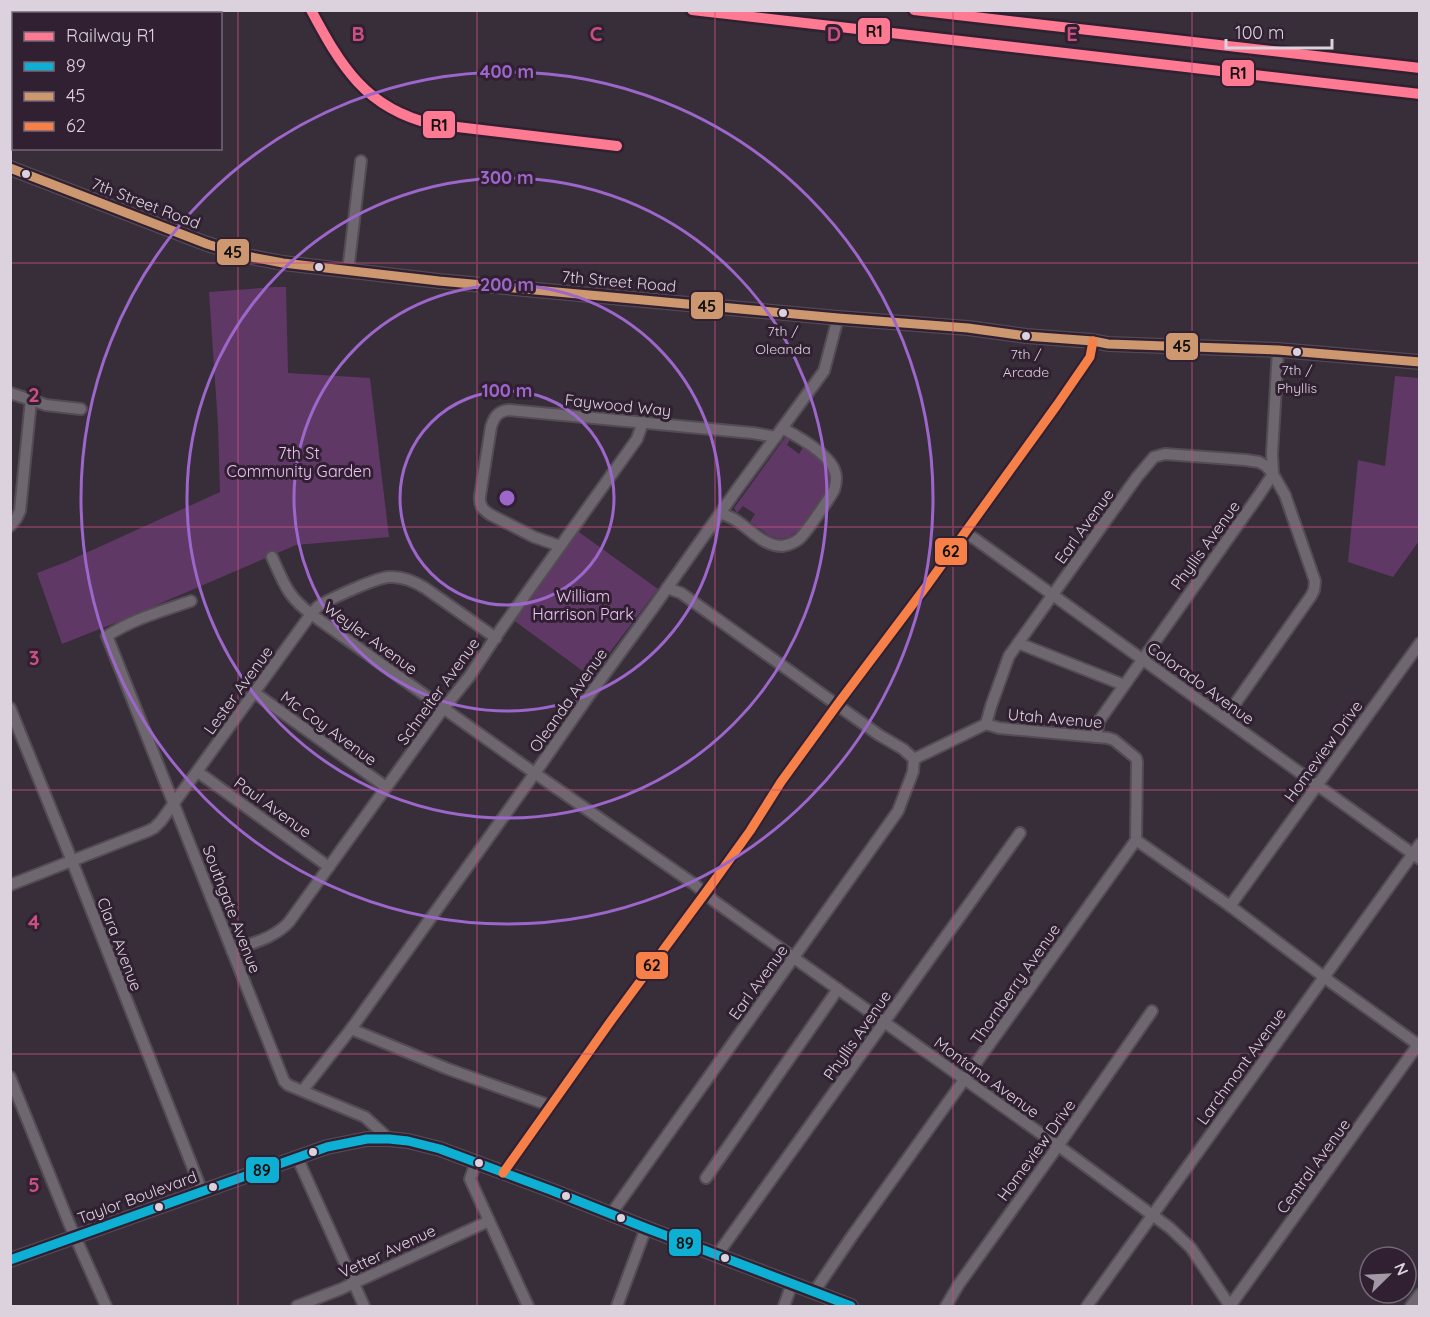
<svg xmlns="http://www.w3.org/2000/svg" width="1430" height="1317" font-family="Quicksand,sans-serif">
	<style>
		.green { fill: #603866 }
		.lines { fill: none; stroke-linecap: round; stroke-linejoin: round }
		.minor-casing { stroke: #544c55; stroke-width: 14 }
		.major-casing { stroke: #544c55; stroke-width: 16 }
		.minor { stroke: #6e6770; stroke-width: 10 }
		.major { stroke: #716772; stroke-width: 14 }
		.bus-1-casing { stroke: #302032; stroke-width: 14 }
		.bus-2-casing { stroke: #302032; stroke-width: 14 }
		.bus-3-casing { stroke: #302032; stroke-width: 14 }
		.bus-1 { stroke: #0dafd3; stroke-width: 9 }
		.bus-2 { stroke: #cd976f; stroke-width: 9 }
		.bus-3 { stroke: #f78048; stroke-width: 9 }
		.rail-1-casing { stroke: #302032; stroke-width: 15 }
		.rail-1 { stroke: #fe7a93; stroke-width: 10 }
		.grid { fill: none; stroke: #ca5082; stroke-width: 1.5; stroke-opacity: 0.55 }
		.ring { fill: none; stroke: #9d66ca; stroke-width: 3 }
		.bus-dot { fill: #dcd2de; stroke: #302032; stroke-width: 2 }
		.labels { text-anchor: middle; stroke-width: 6; stroke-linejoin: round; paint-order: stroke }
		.bus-label { font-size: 14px; fill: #dcd2de; stroke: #302032 }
		.street-label { font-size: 16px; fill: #dcd2de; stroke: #302032 }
		.park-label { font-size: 16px; fill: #eec2f5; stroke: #302032 }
		.grid-label { font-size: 20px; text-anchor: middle; font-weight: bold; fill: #ca5082; stroke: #302032; stroke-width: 6; stroke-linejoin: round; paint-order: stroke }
		.centre { fill: #9d66ca; stroke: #302032; stroke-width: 3 }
		.ring-label { font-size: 18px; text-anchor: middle; font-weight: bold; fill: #9d66ca; stroke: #302032; stroke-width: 6; stroke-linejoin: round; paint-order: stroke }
		.line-badge { stroke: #302032; stroke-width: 2 }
		.pale-badge-label { font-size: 16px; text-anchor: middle; font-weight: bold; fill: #111 }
	</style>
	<rect width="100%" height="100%" fill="#372e39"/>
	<!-- green -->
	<g class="green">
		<path d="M274,287H286L288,373L370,378L389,537L296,545L115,623L62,644L37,573L66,562L220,492L218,425L209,292Z"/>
		<path d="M1395,376L1419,378V541L1393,577L1348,562L1358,460L1385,466Z"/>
		<path d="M786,436L791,438L787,445L799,454L804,446L822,459L830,472L831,480L827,490L799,530L789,537L780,539L770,536L750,522L755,514L743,506L737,513L734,508Z"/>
		<path d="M576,530L658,589L591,677L512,619Z"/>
	</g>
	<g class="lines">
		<!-- minor casing -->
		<g class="minor-casing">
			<g id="minor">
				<path d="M348,271L361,161"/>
				<path d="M10,393L46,405L81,409"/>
				<path d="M721,513C725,515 730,517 734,519C749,528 763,546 782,546C788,545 794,543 799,539C806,533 829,499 834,490C836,484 837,478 835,472C831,455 797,436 782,428"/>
				<path d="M10,526L16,519L20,511L31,400"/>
				<path d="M965,533L975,539L1420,859"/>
				<path d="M560,546L534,537L491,515C483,510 479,506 480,496L491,427C494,417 498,411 509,410L753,433L776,437"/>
				<path d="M272,557C284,583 287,596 311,614L526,767L694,884L714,901L1064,1150L1170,1228L1191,1248L1230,1306"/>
				<path d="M667,588L681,593L879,735L903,749L914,759"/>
				<path d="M191,601C162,611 133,619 107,636L284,1081L288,1085L365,1117L389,1139"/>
				<path d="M1018,643L1124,685"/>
				<path d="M255,693L386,787"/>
				<path d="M10,708L68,851L202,1191"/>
				<path d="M986,724L991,706L1009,656L1137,477L1154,457L1165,454L1246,460L1259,462L1266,466L1273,474L1285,495L1315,581L1314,590L1311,596L1225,718"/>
				<path d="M1096,737L1099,721L1259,495L1273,474L1272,454L1278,350"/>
				<path d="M914,759L986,724L999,728L1108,738L1114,740L1136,758L1137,762L1136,840L1230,906L1332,983L1420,1046"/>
				<path d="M198,772L329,867"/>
				<path d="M10,885L148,831L154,828L161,821L311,614C315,610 317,606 322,604C335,597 375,578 389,577C402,576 414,581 425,588L496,638"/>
				<path d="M1230,906L1420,643"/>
				<path d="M232,951C251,943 275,938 289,922L440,713L469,677L501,629L637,439L643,422"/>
				<path d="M351,1029L448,1069L551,1106"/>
				<path d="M10,1077L69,1223L106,1306"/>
				<path d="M303,1090L351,1029L535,773L588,697L653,608L738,488L824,371L838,318"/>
				<path d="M297,1157L364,1306"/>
				<path d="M476,1162L470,1179L528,1306"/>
				<path d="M503,1173L613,1018L712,884L750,831L781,782L837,705L925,588L1057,405L1090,357L1093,341"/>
				<path d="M706,1178L838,989"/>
				<path d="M611,1214L898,811L913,772L914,759"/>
				<path d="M717,1255L1020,833"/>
				<path d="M814,1292L852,1236L1136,840"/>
				<path d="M297,1306L341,1289L489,1221"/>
				<path d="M617,1306L646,1228"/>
				<path d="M784,1306L792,1284"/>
				<path d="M946,1306L959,1284L1058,1146L1152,1011"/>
				<path d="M1087,1306L1420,844"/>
				<path d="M1230,1306L1420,1042"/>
				<path d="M1411,1306L1420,1294"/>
			</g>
		</g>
		<!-- major casing -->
		<g class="major-casing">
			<g id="major">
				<path d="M10,168L207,244L246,256L283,263L439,281L838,318L968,328L1026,336L1093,341L1108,344L1278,350L1420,362"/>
				<path d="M10,1260L327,1147L367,1139H389L408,1141L440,1149L553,1191L646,1228L851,1306"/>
			</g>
		</g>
		<!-- minor -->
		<use href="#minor" class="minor"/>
		<!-- major -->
		<use href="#major" class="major"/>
		<!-- bus-1 casing -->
		<g class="bus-1-casing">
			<path id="bus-1" d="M10,1260L327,1147L367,1139H389L408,1141L440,1149L553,1191L646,1228L851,1306"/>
		</g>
		<!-- bus-2 casing -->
		<g class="bus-2-casing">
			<path id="bus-2" d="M10,168L207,244L246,256L283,263L439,281L838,318L968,328L1026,336L1093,341L1108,344L1278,350L1420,362"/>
		</g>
		<!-- bus-3 casing -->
		<g class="bus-3-casing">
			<path id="bus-3" d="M503,1173L613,1018L712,884L750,831L781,782L837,705L925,588L1057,405L1090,357L1093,341"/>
		</g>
		<!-- bus-1 -->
		<use href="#bus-1" class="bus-1"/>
		<!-- bus-2 -->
		<use href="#bus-2" class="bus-2"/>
		<!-- bus-3 -->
		<use href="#bus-3" class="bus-3"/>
		<!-- rail-1 casing -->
		<g class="rail-1-casing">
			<g id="rail-1">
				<path d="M311,10C341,66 365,108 432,124L617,146"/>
				<path d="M692,10L1420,94"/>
				<path d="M914,10L1420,68"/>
			</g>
		</g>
		<!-- rail-1 -->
		<use href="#rail-1" class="rail-1"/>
	</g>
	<!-- grid -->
	<path class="grid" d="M238,10V1306M477,10V1306M715,10V1306M953,10V1306M1192,10V1306M10,263H1420M10,527H1420M10,790H1420M10,1054H1420"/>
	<!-- distance rings -->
	<g class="ring">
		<circle cx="507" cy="498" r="107"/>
		<circle cx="507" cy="498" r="213"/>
		<circle cx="507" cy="498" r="320"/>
		<circle cx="507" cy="498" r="426"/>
	</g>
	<!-- markers -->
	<g class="bus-dot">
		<circle cx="26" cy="174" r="5"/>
		<circle cx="319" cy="267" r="5"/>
		<circle cx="783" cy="313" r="5"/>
		<circle cx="1026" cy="336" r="5"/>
		<circle cx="1297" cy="352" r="5"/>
		<circle cx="313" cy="1152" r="5"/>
		<circle cx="479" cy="1163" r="5"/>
		<circle cx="213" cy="1187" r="5"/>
		<circle cx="566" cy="1196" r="5"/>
		<circle cx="159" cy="1207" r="5"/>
		<circle cx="621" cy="1218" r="5"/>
		<circle cx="725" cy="1258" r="5"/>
	</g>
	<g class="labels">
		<!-- bus labels -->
		<g class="bus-label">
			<text x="783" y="336">7th /<tspan x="783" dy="18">Oleanda</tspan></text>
			<text x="1026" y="359">7th /<tspan x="1026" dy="18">Arcade</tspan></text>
			<text x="1297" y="375">7th /<tspan x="1297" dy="18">Phyllis</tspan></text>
		</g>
		<!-- street labels -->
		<g class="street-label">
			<text transform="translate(146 203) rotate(21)" y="6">7th Street Road</text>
			<text transform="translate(619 281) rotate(5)" y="6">7th Street Road</text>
			<text transform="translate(618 405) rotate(6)" y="6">Faywood Way</text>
			<text transform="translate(1084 526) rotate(-54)" y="6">Earl Avenue</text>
			<text transform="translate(1205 545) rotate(-54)" y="6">Phyllis Avenue</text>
			<text transform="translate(371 638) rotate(36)" y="6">Weyler Avenue</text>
			<text transform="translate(1201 683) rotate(36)" y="6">Colorado Avenue</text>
			<text transform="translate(238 690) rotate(-54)" y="6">Lester Avenue</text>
			<text transform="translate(438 691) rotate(-54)" y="6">Schneiter Avenue</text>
			<text transform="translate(568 700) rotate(-55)" y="6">Oleanda Avenue</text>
			<text transform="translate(1055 718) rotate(5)" y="6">Utah Avenue</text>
			<text transform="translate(329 728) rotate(36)" y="6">Mc Coy Avenue</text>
			<text transform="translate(1323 751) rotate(-54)" y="6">Homeview Drive</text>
			<text transform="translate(273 807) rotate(36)" y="6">Paul Avenue</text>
			<text transform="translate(232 909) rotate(69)" y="6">Southgate Avenue</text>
			<text transform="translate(120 944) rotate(69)" y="6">Clara Avenue</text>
			<text transform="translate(758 982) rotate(-54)" y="6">Earl Avenue</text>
			<text transform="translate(1015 984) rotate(-55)" y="6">Thornberry Avenue</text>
			<text transform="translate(857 1035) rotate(-55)" y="6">Phyllis Avenue</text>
			<text transform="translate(1241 1066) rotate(-54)" y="6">Larchmont Avenue</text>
			<text transform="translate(987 1077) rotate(36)" y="6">Montana Avenue</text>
			<text transform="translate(1036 1150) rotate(-54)" y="6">Homeview Drive</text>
			<text transform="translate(1313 1166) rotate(-54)" y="6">Central Avenue</text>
			<text transform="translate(137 1197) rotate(-20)" y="6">Taylor Boulevard</text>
			<text transform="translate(387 1251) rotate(-25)" y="6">Vetter Avenue</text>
		</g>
		<!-- park labels -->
		<g class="park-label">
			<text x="299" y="459">7th St<tspan x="299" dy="18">Community Garden</tspan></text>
			<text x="583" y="602">William<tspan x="583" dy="18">Harrison Park</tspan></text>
		</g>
	</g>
	<g class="grid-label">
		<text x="358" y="41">B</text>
		<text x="596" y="41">C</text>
		<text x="834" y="41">D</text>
		<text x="1072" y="41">E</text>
		<text x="34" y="402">2</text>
		<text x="34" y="665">3</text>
		<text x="34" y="929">4</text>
		<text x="34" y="1192">5</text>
	</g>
	<circle cx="507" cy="498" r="9" class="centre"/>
	<g class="ring-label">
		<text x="507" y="78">400 m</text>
		<text x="507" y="184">300 m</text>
		<text x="507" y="291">200 m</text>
		<text x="507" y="397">100 m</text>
	</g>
	<g class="line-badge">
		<rect x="857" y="17" width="34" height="28" rx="6" fill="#fe7a93"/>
		<rect x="1221" y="59" width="34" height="28" rx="6" fill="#fe7a93"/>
		<rect x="422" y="110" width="34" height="29" rx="6" fill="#fe7a93"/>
		<rect x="216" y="238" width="34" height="28" rx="6" fill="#cd976f"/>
		<rect x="690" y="291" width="34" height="29" rx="6" fill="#cd976f"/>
		<rect x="1165" y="332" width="34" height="29" rx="6" fill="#cd976f"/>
		<rect x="934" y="537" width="34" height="29" rx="6" fill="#f78048"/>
		<rect x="635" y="951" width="34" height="29" rx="6" fill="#f78048"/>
		<rect x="245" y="1156" width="35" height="28" rx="6" fill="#0dafd3"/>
		<rect x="668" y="1228" width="34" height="29" rx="6" fill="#0dafd3"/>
	</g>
	<g class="pale-badge-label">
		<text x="874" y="37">R1</text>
		<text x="1238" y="79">R1</text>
		<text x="439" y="131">R1</text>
		<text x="233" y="258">45</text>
		<text x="707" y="312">45</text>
		<text x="1182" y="352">45</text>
		<text x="951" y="557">62</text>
		<text x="652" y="971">62</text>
		<text x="262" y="1176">89</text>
		<text x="685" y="1249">89</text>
	</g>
	<!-- border -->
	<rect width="1430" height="1317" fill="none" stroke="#dcd2de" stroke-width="24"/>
	<!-- legend -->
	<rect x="12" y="12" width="210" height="138" fill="#302032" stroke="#756777" stroke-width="1.5"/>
	<rect x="24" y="32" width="30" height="9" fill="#fe7a93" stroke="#756777" stroke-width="1.5"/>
	<text x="66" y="42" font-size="18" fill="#dcd2de">Railway R1</text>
	<rect x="24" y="62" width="30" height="9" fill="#0dafd3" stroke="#756777" stroke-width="1.5"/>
	<text x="66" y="72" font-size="18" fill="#dcd2de">89</text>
	<rect x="24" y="92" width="30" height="9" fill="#cd976f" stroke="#756777" stroke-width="1.5"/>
	<text x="66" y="102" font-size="18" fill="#dcd2de">45</text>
	<rect x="24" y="122" width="30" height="9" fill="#f78048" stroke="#756777" stroke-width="1.5"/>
	<text x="66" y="132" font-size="18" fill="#dcd2de">62</text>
	<!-- north arrow -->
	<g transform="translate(1388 1275) rotate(66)"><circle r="28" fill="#302032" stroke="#756777" stroke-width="1.5"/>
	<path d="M0-4.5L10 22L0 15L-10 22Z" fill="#a299a4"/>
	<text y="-9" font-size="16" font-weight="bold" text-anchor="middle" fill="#dcd2de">N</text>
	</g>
	<!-- scale -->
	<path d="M1226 39v9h106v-9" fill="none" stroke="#dcd2de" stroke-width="3"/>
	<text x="1235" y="39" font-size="18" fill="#dcd2de" stroke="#302032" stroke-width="4.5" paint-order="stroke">100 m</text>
</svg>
